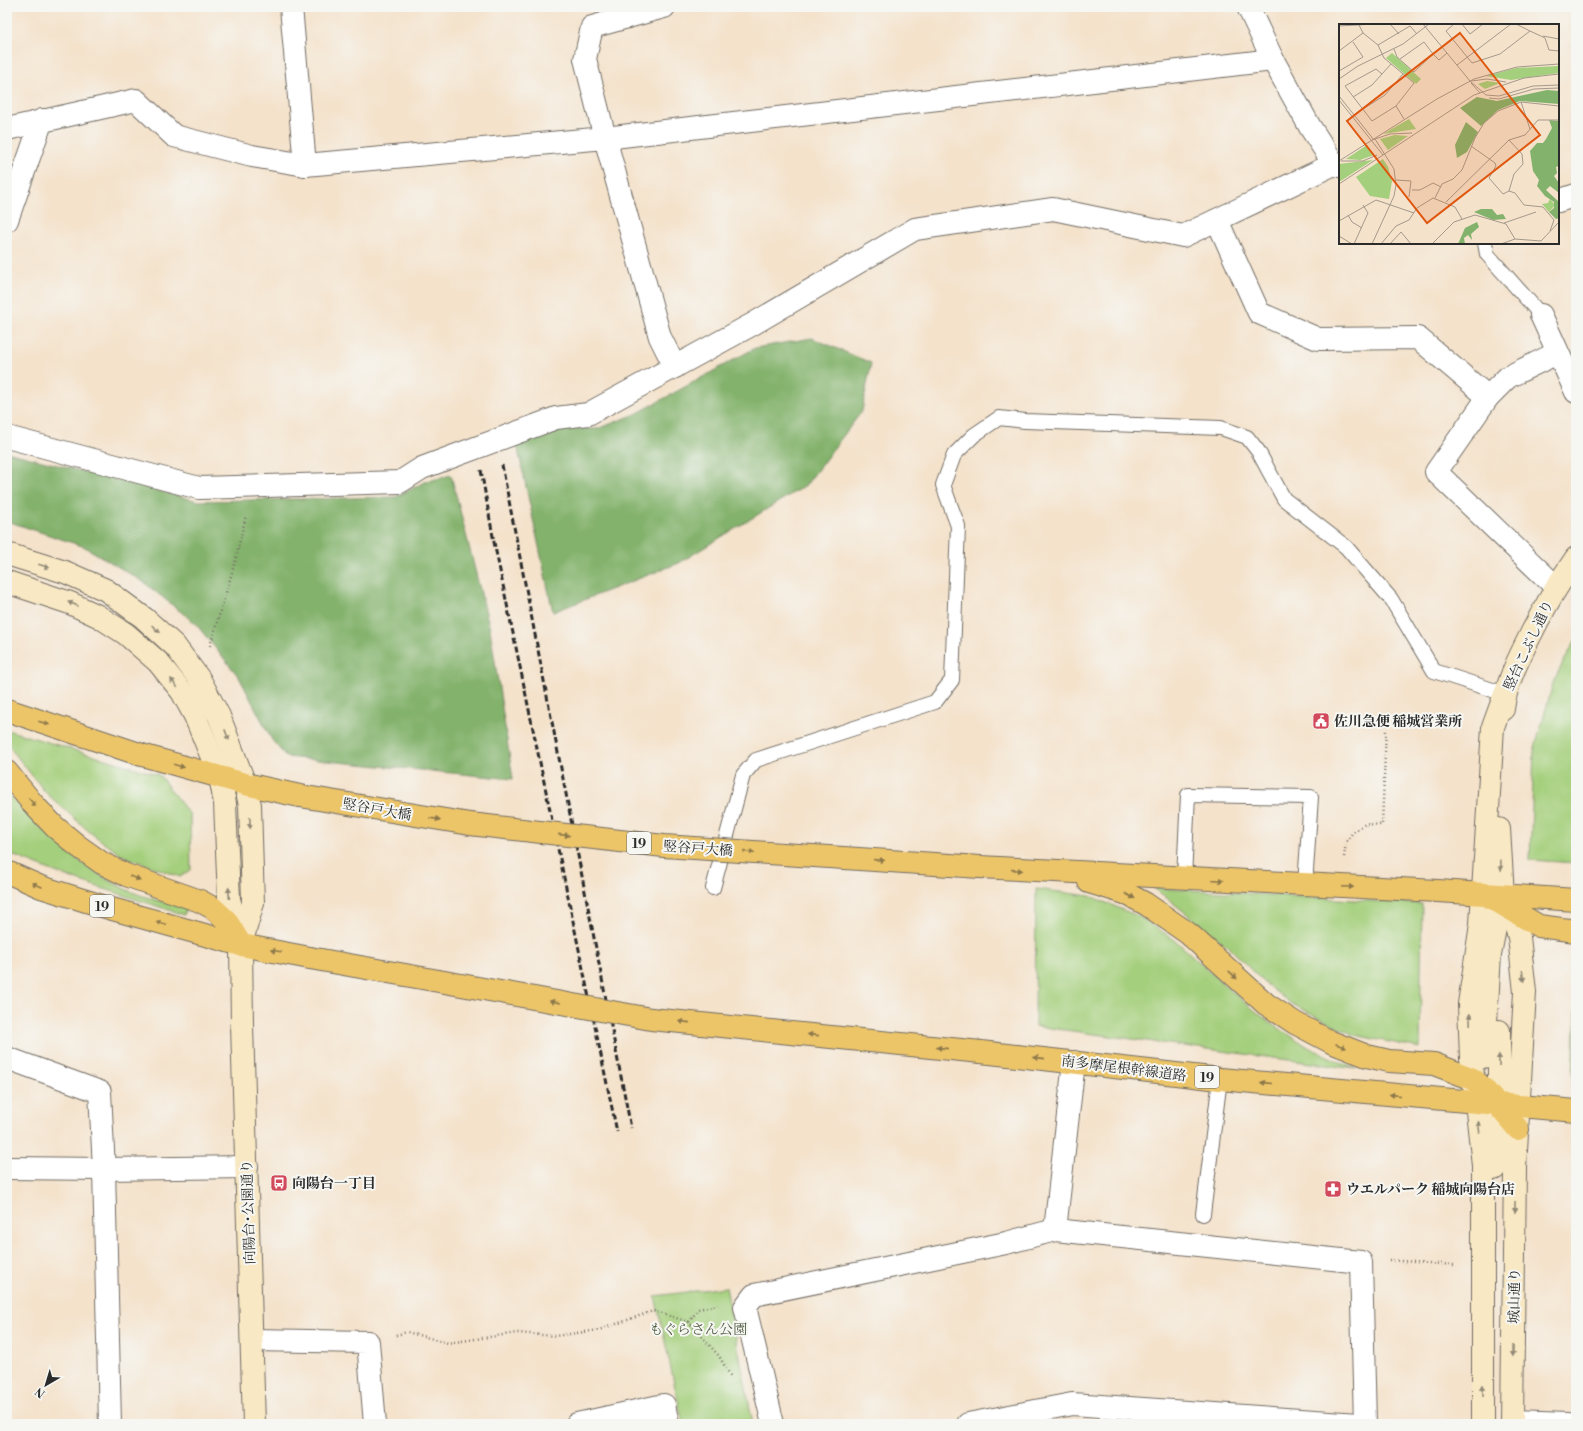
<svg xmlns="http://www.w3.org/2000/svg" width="1583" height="1431" font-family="'Libre Bodoni','Noto Serif JP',serif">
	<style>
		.green { fill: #a4cf7c; stroke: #687d54 }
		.forest { fill: #83b26c; stroke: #576e4c }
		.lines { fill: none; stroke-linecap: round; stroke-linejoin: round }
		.lane-casing { stroke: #716b63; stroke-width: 16 }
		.street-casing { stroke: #716b63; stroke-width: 24 }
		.secondary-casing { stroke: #716b63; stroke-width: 24 }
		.primary-casing { stroke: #716b63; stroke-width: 24 }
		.path { stroke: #716b63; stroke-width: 2.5; stroke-dasharray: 1 3; stroke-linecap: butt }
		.lane { stroke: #fff; stroke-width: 14 }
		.street { stroke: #fff; stroke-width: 22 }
		.secondary { stroke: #f8e8c3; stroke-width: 22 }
		.primary { stroke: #edc569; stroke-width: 22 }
		.rail { stroke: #2b2b2b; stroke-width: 3; stroke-dasharray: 6 3; stroke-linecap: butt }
		.primary-bridge-casing { stroke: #716b63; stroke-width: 24; stroke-linecap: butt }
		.primary-bridge { stroke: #edc569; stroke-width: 22 }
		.oneway { fill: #928a77 }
		.oneway2 { fill: #8c784a }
		.labels { text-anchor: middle; stroke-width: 4; stroke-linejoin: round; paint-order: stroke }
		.shield { fill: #f6f6f2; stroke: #686867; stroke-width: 1 }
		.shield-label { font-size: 13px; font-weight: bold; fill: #2b2b2b }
		.street-label { font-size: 14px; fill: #2b2b2b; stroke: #f6f6f2 }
		.poi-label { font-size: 14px; font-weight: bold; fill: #2b2b2b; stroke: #f6f6f2; text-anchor: start }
		.park-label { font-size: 14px; fill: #4f5c43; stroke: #f6f6f2 }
		.inset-road { fill: none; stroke: #a4998b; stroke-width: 1 }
		.view { fill: #df570e; fill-opacity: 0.15; stroke: #df570e; stroke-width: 2 }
		.inset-edge { fill: none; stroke: #2b2b2b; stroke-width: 2 }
	</style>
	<rect width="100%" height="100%" fill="#f6f6f2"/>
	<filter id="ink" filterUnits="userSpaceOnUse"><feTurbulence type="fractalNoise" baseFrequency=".025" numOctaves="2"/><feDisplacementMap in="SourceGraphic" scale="8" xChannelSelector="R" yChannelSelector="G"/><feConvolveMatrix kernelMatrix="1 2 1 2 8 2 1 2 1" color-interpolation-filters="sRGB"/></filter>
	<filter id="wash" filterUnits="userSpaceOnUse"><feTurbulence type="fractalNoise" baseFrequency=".012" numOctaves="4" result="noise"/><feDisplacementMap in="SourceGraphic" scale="16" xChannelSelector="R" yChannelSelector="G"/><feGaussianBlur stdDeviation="0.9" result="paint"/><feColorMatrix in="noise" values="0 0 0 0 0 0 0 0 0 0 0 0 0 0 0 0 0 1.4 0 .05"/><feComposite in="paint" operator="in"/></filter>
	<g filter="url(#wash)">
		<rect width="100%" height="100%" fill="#f4e2cb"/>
		<!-- green -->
		<g class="green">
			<path d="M1576,639V863L1530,860L1534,751L1554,680Z"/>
			<path d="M7,730L159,775L190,815L191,870L180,877L121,855L91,833L46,793L7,744Z"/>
			<path d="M7,793C44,831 78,867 127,890C145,898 168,903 186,908L184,915L68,877L7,853Z"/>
			<path d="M1154,888L1422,904L1420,1048L1354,1035L1290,1003L1263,982L1230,948Z"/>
			<path d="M1036,889L1090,896L1140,917L1175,940L1230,990L1269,1022L1310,1048L1356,1069L1035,1026Z"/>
			<path d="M1576,1008V1092H1572Z"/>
			<path d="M726,1287L753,1424H683L655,1296Z"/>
		</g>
		<!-- forest -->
		<g class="forest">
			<path d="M812,338L871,363L862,411L806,485L679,563L553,612L517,445L551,428L597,429L636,414L755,348Z"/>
			<path d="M7,452L198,501L396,497L425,482L451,475L490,629L513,779L286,757L272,740L239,677L195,623L142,581L85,547L7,521Z"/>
		</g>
	</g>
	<g filter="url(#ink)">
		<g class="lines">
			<!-- lane casing -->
			<g class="lane-casing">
				<g id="lane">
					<path d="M1485,243L1487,254L1541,315"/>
					<path d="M1184,878L1188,795L1311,797L1305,885"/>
					<path d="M713,888L743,775L756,760L935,702L952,680L958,526L943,485L954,455L974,435L999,418L1025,421L1221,428L1247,437L1258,451L1284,499L1346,547L1391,599L1434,671L1505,694"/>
					<path d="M1203,1214L1220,1079"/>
					<path d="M1512,1418L1569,1420L1573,1424"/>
				</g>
			</g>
			<!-- street casing -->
			<g class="street-casing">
				<g id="street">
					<path d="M291,7L305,165"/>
					<path d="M664,7L592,27L585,59L605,138L660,337L675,367"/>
					<path d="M1248,7L1273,60L1310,127L1334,164L1340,166"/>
					<path d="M7,129L136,100L174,136L252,156L305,165L605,138L1273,60"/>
					<path d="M1558,201L1576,195"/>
					<path d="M7,220L42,120"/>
					<path d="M1217,220L1259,313L1318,339L1418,338L1488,397"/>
					<path d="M1541,315L1576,392"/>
					<path d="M7,437L199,488L400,482L422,468L556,418L588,414L753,324L915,229L1053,209L1183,236L1334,164"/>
					<path d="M1556,587L1436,472L1488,397L1508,377L1557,353"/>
					<path d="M7,1058L100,1092L104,1169L110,1424"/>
					<path d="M7,1168L104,1169L247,1167"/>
					<path d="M1055,1230L1074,1062"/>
					<path d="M252,1340L368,1342L375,1424"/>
					<path d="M577,1424L664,1405L668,1424"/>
					<path d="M773,1424L745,1307L754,1295L1006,1243L1055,1230L1361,1262L1365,1424"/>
					<path d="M968,1424L1072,1404L1358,1424"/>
				</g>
			</g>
			<!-- secondary casing -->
			<g class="secondary-casing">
				<g id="secondary">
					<path d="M7,554L65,572L106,590L144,618L175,646L200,680L219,716L245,784L250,805L253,903L241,944"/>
					<path d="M7,582L70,603L98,616L126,634L158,662L182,692L195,716L220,777L225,803L229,899L241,945L242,1025L254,1424"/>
					<path d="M1503,709C1506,686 1515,666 1525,646C1540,615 1556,586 1576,558"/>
					<path d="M1503,897L1510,909L1519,937L1525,992L1515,1168L1512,1424"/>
					<path d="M1484,1057L1490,954L1500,903L1503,895L1499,829"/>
					<path d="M1494,1169L1499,1084V1031"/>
					<path d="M1483,1424V1165L1471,1058L1469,1004L1481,924L1493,727L1505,694"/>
				</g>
			</g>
			<!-- primary casing -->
			<g class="primary-casing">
				<g id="primary">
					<path d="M7,710L142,755L245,784L300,796"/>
					<path d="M7,772L34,805L55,827L78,846L102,863L126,875L200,901L213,908L226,920L241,945"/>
					<path d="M980,867L1438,891L1576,900"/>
					<path d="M7,872L41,887L112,909L241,945L310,958"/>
					<path d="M1089,882L1125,893L1146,904L1189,934L1266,1004L1295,1023L1331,1042L1367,1056L1389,1061L1434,1064L1473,1079L1483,1088L1518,1129"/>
					<path d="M1488,896L1539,926L1576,931"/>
					<path d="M981,1052L1220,1079L1576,1111"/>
				</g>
			</g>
			<!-- path -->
			<g class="path">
				<path d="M210,646L234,566L246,515"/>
				<path d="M1344,857L1346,842L1353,832L1365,824L1382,825L1386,729"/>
				<path d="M1389,1260L1454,1265"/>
				<path d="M689,1322L698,1309L718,1305"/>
				<path d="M396,1335L407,1332L448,1343L517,1333L555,1336L599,1330L653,1311L689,1322L719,1356L731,1377"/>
			</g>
			<!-- lane -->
			<use href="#lane" class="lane"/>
			<!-- street -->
			<use href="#street" class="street"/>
			<!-- secondary -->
			<use href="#secondary" class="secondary"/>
			<!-- primary -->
			<use href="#primary" class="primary"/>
			<!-- rail -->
			<g class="rail">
				<path d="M502,465L631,1128"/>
				<path d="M481,470L494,542L617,1132"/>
			</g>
			<!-- primary-bridge casing -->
			<g class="primary-bridge-casing">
				<g id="primary-bridge">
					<path d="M300,796L470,824L664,846L980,867"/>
					<path d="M310,958L651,1019L981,1052"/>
				</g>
			</g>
			<!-- primary-bridge -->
			<use href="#primary-bridge" class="primary-bridge"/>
		</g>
		<!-- one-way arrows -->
		<defs><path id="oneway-solid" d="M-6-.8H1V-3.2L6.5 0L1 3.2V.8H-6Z"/></defs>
		<g class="oneway">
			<use href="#oneway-solid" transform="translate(44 566) rotate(17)"/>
			<use href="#oneway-solid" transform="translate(73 604) rotate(-157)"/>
			<use href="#oneway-solid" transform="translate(156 629) rotate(42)"/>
			<use href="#oneway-solid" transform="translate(174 683) rotate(-128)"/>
			<use href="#oneway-solid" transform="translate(227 735) rotate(69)"/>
			<use href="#oneway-solid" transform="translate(250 823) rotate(88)"/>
			<use href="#oneway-solid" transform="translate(1501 865) rotate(87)"/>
			<use href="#oneway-solid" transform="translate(229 893) rotate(-94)"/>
			<use href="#oneway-solid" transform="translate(1523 976) rotate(84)"/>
			<use href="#oneway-solid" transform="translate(1470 1019) rotate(-92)"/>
			<use href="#oneway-solid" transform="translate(1499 1060) rotate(-91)"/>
			<use href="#oneway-solid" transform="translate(1479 1127) rotate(-97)"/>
			<use href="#oneway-solid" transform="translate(1515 1207) rotate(91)"/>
			<use href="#oneway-solid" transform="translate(1513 1351) rotate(91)"/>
			<use href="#oneway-solid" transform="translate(1483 1391) rotate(-90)"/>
		</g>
		<g class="oneway2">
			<use href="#oneway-solid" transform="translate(44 723) rotate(18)"/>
			<use href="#oneway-solid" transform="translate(179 766) rotate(16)"/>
			<use href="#oneway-solid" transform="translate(32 802) rotate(49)"/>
			<use href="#oneway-solid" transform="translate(435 819) rotate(9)"/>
			<use href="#oneway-solid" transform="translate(564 835) rotate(6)"/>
			<use href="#oneway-solid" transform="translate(749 852) rotate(4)"/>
			<use href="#oneway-solid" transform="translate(879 860) rotate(4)"/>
			<use href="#oneway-solid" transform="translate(1017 870) rotate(4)"/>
			<use href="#oneway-solid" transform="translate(135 878) rotate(20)"/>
			<use href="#oneway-solid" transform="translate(1218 880) rotate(3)"/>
			<use href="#oneway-solid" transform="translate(37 885) rotate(-158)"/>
			<use href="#oneway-solid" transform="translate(1348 887) rotate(3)"/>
			<use href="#oneway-solid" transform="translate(1130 896) rotate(27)"/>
			<use href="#oneway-solid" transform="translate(161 923) rotate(-164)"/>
			<use href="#oneway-solid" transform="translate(276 951) rotate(-170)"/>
			<use href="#oneway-solid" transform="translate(1233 975) rotate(44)"/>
			<use href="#oneway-solid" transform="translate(555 1002) rotate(-170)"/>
			<use href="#oneway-solid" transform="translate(684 1022) rotate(-174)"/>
			<use href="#oneway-solid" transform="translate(813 1035) rotate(-174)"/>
			<use href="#oneway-solid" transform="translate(1341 1046) rotate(21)"/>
			<use href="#oneway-solid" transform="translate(942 1048) rotate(-174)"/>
			<use href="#oneway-solid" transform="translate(1039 1058) rotate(-174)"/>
			<use href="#oneway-solid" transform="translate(1266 1083) rotate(-175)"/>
			<use href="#oneway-solid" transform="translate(1395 1095) rotate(-175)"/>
		</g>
	</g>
	<!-- icons -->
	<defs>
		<g id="civic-square" transform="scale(0.9)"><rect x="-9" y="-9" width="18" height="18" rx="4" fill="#d1495b" stroke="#f6f6f2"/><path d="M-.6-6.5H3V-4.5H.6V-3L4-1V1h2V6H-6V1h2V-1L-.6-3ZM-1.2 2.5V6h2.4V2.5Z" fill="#fff"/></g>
		<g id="bus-square" transform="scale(0.9)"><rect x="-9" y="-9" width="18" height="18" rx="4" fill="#d1495b" stroke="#f6f6f2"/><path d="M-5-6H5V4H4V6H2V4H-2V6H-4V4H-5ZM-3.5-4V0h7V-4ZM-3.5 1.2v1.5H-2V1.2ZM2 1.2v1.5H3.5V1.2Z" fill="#fff"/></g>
		<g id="pharmacy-square" transform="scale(0.9)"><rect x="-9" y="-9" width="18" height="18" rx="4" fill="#d1495b" stroke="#f6f6f2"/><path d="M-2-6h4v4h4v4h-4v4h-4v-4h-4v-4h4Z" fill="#fff"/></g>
	</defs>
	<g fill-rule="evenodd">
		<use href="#civic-square" x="1321" y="721"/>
		<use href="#bus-square" x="279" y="1183"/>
		<use href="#pharmacy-square" x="1333" y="1189"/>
	</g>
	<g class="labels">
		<!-- shield labels -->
		<g class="shield">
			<rect x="627" y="832" width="24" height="22" rx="3"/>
			<rect x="90" y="895" width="24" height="22" rx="3"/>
			<rect x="1195" y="1066" width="24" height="22" rx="3"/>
		</g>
		<g class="shield-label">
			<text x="639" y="848">19</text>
			<text x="102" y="911">19</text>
			<text x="1207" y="1082">19</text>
		</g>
		<!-- street labels -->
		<g class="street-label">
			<text transform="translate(1528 645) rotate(-65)" y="5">竪台こぶし通り</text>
			<text transform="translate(377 809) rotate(10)" y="5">竪谷戸大橋</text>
			<text transform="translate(698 848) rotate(4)" y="5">竪谷戸大橋</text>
			<text transform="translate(1124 1068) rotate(7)" y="5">南多摩尾根幹線道路</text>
			<text transform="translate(248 1212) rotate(-92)" y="5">向陽台･公園通り</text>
			<text transform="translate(1514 1296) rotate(-89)" y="5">城山通り</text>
		</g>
		<!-- poi labels -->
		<g class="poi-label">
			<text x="1334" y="726">佐川急便 稲城営業所</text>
			<text x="292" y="1188">向陽台一丁目</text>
			<text x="1346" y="1194">ウエルパーク 稲城向陽台店</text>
		</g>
		<!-- park labels -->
		<g class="park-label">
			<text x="698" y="1334">もぐらさん公園</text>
		</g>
	</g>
	<!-- overview -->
	<g transform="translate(1339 24)">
		<rect width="220" height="220" fill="#f4e2cb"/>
		<path d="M53,29L82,55L77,60L47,34ZM220,42V49L172,56L147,52L177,44ZM148,57L161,59L146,65L139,60ZM70,95L77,105L44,110ZM56,111L69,112L49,126L41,115ZM28,121L35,131L21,136L7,135ZM44,135L49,143L53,157L50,175L31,172L17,153ZM34,136L0,158V140ZM211,175L216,181L210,188L203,180L209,179Z" fill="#a4cf7c"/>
		<path d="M208,66L220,67V80L181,77L159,86L142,102L121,84L138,73L158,77ZM210,96L220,97V142L217,143L218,149L215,152L220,159V169L211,162L207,166L220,178V194L217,195L210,188L215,184V178L206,172L198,162L200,156L194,147L191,127L198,119H204L207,115L213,104ZM127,98L139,108L128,128L118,134L116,121ZM142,185H153L158,191L164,190L167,195L154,196L135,188ZM138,198L140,203L132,210L133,216L129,211L125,214L126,220H119L126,204Z" fill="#83b26c"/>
		<path class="inset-road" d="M51,0L60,10M84,0L131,57L147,71L160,72L194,62L220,61M115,0L107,7L133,39L161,30L191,7L206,14L210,26L220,27M123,0L131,10L144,0M177,0L191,7M20,1L24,9L39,21L45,34L75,59L57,82L33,97L6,62L37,45L43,50L52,40M0,2L36,0M204,12L220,15M39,21L71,2L78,10M55,25L58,33L75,48L94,30L100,36L108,29M0,27L24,9M61,35L85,18L94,30M118,41L172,0M0,47L24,33L14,18M0,55L19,42L64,20L90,0M132,57L148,55L167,58M132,59L141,69M0,72L35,116M14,73L33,61L43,50M150,74L160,75L195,65L220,64M0,76L44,131M182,78L191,105M57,82L65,95M24,85L46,71L64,50M33,116L51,110L73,109M132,122L156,139L157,142L150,154L164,170L170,167L175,150L184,140L183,130L170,116M0,137L98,75L135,55L178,43L220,40M2,137H24L38,131M57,156L72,157L70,173M0,160L135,71L185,54L220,50M73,166H81L94,159L102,163M170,167L176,169L185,181L204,183L215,196L211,207M96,174L103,160L114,155L123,146L136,114L145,99L159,87L182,78L220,82M107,178L170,116L186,111L199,96H220M9,191L13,198L23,204M0,197L37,176L75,189M165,199L197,188M0,212L13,220M15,220L29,189L24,181M33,220L55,172L57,161L55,145L36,115M42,220L57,202L70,196L78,184L94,174L116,183L123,195M51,220L62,208L72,220M93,220L115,198L136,191L167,200L176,215M162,220L176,215L202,217L220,198"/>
		<path class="view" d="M121,9L201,111L88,199L8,97Z"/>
		<rect width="220" height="220" class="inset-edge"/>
	</g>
	<!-- margin -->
	<rect width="1583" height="1431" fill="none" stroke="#f6f6f2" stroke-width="24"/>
	<!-- north arrow -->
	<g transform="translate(46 1385) rotate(218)" stroke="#f6f6f2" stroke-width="3" paint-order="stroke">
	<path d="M0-3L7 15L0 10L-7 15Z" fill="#2b2b2b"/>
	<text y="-6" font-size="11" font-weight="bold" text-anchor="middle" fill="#2b2b2b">N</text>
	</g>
</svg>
